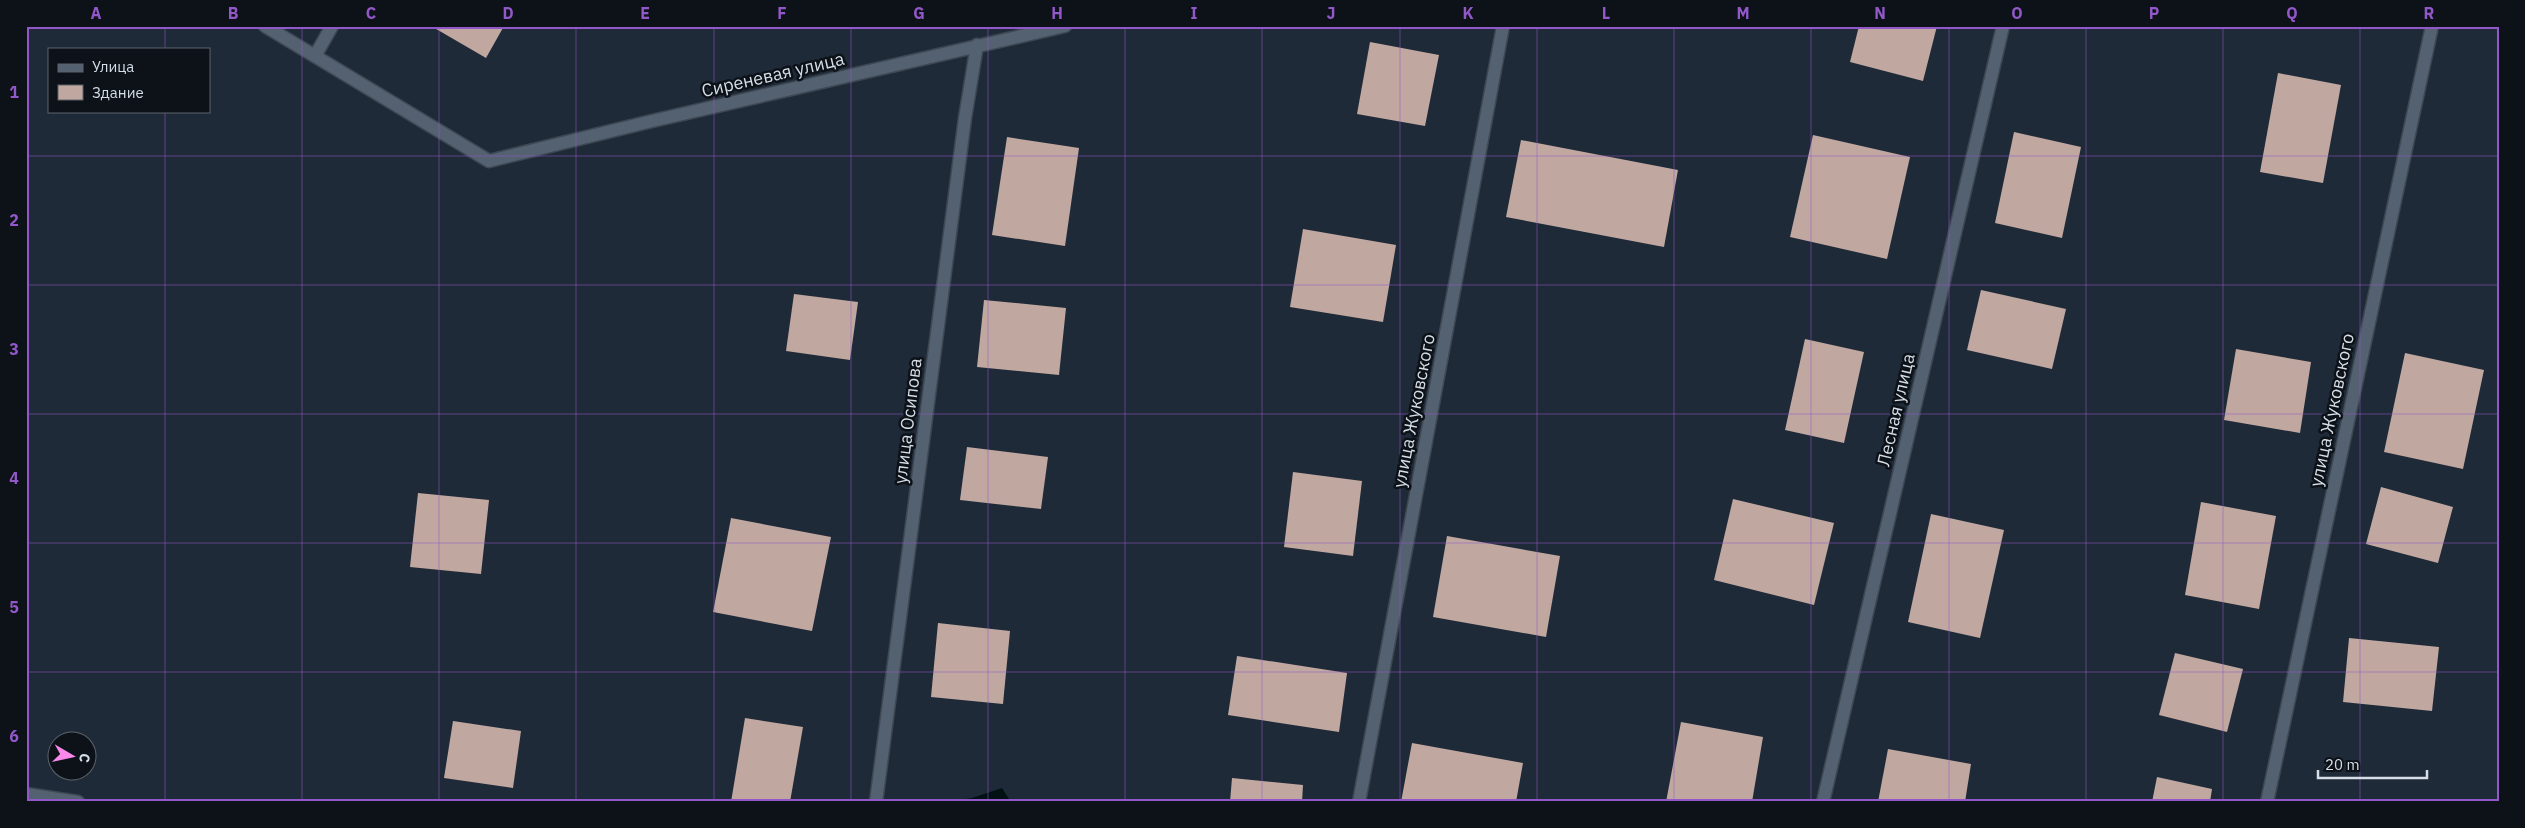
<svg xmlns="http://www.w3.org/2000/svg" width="2525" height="828" font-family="'IBM Plex Sans',sans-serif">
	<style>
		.water { fill: #001114 }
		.building { fill: #c0a8a1 }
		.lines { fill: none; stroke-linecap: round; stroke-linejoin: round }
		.street-casing { stroke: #3d4853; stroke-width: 15 }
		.street { stroke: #546171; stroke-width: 12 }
		.grid { fill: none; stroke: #9258c9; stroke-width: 1; stroke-opacity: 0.55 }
		.labels { text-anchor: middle; stroke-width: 5; stroke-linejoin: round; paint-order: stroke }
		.street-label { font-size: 18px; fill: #d5dde6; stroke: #0d1219 }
		.neatline { fill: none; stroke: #9258c9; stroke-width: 2 }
		.grid-label { font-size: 16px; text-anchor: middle; font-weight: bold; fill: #9258c9 }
	</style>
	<rect width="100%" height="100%" fill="#1f2a38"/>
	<!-- water -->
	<path class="water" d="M1002,788L1011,802H943L972,798Z"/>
	<!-- building -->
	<g class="building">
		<path d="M431,26H504L486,58Z"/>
		<path d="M1859,26H1937L1923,81L1850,62Z"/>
		<path d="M1370,42L1439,55L1425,126L1357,114Z"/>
		<path d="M2278,73L2341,85L2323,183L2260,172Z"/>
		<path d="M2014,132L2081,147L2062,238L1995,223Z"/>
		<path d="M1813,135L1910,157L1887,259L1790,237Z"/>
		<path d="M1007,137L1079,148L1065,246L992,235Z"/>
		<path d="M1521,140L1678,170L1664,247L1506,217Z"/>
		<path d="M1303,229L1396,245L1383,322L1290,307Z"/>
		<path d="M1981,290L2066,309L2052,369L1967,350Z"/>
		<path d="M794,294L858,302L850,360L786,351Z"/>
		<path d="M984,300L1066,308L1059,375L977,367Z"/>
		<path d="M1805,339L1864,352L1844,443L1785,430Z"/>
		<path d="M2236,349L2311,362L2300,433L2224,420Z"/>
		<path d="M2405,353L2484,370L2463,469L2384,452Z"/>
		<path d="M967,447L1048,457L1041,509L960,500Z"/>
		<path d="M1293,472L1362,481L1353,556L1284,547Z"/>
		<path d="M2381,487L2453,507L2438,563L2366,544Z"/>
		<path d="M418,493L489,500L481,574L410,567Z"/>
		<path d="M1733,499L1834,523L1814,605L1714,580Z"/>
		<path d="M2201,502L2276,516L2259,609L2185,595Z"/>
		<path d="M1931,514L2004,530L1980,638L1908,622Z"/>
		<path d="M731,518L831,537L812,631L713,612Z"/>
		<path d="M1447,536L1560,556L1546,637L1433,617Z"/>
		<path d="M938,623L1010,631L1003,704L931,697Z"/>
		<path d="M2349,638L2439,647L2432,711L2343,702Z"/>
		<path d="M2175,653L2243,669L2227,732L2159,715Z"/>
		<path d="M1237,656L1347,673L1339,732L1228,715Z"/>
		<path d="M745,718L803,727L790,802H731Z"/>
		<path d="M453,721L521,731L513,788L444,778Z"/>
		<path d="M1681,722L1763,737L1752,802H1666Z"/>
		<path d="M1412,743L1523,763L1516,802H1401Z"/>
		<path d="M1888,749L1971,764L1965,802H1878Z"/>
		<path d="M2157,777L2212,789L2210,802H2152Z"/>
		<path d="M1232,778L1303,785L1302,802H1230Z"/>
	</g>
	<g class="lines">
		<!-- street casing -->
		<g class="street-casing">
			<g id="street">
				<path d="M265,26L489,161L652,121L1065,26"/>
				<path d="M315,56L332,26"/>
				<path d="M26,794L78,802"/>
				<path d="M876,802L965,118L977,45"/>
				<path d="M1359,802L1503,26"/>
				<path d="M1823,802L2003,26"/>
				<path d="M2267,802L2432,26"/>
			</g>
		</g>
		<!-- street -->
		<use href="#street" class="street"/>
	</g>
	<!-- grid -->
	<path class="grid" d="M165,26V49M302,26V802M439,26V802M576,26V802M714,26V802M851,26V802M988,26V802M1125,26V802M1262,26V802M1400,26V802M1537,26V802M1674,26V802M1811,26V802M1949,26V802M2086,26V802M2223,26V802M2360,26V802M165,111V802M26,156H2499M26,285H2499M26,414H2499M26,543H2499M26,672H2499"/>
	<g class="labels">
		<!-- street labels -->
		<g class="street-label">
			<text transform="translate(773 75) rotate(-13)" y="6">Сиреневая улица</text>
			<text transform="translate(1896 410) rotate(-77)" y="6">Лесная улица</text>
			<text transform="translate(2332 410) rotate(-78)" y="6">улица Жуковского</text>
			<text transform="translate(1414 411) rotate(-79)" y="6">улица Жуковского</text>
			<text transform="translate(908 421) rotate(-83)" y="6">улица Осипова</text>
		</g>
	</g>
	<!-- border -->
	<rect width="2525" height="828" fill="none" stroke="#0d1219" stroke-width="55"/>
	<!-- legend -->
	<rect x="48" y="48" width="162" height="65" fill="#0d1219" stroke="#5d636b"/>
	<rect x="58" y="64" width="25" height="8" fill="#546171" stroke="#5d636b"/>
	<text x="92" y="72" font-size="15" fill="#d5dde6">Улица</text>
	<rect x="58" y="85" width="25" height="15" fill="#c0a8a1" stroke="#5d636b"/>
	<text x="92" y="98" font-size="15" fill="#d5dde6">Здание</text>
	<!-- north arrow -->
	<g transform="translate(72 756) rotate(99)"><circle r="24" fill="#0d1219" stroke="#5d636b"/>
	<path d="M0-4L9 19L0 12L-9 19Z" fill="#f888ea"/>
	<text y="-8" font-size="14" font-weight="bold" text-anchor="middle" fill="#d5dde6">С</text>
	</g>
	<!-- scale -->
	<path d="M2318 770v8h109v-8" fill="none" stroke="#d5dde6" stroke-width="2.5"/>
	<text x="2325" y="770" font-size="15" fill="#d5dde6" stroke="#0d1219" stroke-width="4" paint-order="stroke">20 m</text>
	<rect x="28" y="28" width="2470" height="772" class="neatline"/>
	<g class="grid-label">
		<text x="96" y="19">A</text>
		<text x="233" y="19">B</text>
		<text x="371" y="19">C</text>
		<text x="508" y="19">D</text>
		<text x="645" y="19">E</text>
		<text x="782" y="19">F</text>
		<text x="919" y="19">G</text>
		<text x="1057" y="19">H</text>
		<text x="1194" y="19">I</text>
		<text x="1331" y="19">J</text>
		<text x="1468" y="19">K</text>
		<text x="1606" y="19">L</text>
		<text x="1743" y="19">M</text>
		<text x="1880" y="19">N</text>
		<text x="2017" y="19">O</text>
		<text x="2154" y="19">P</text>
		<text x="2292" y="19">Q</text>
		<text x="2429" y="19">R</text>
		<text x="14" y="98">1</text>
		<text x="14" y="226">2</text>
		<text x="14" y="355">3</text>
		<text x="14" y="484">4</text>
		<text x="14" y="613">5</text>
		<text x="14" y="742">6</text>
	</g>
</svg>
